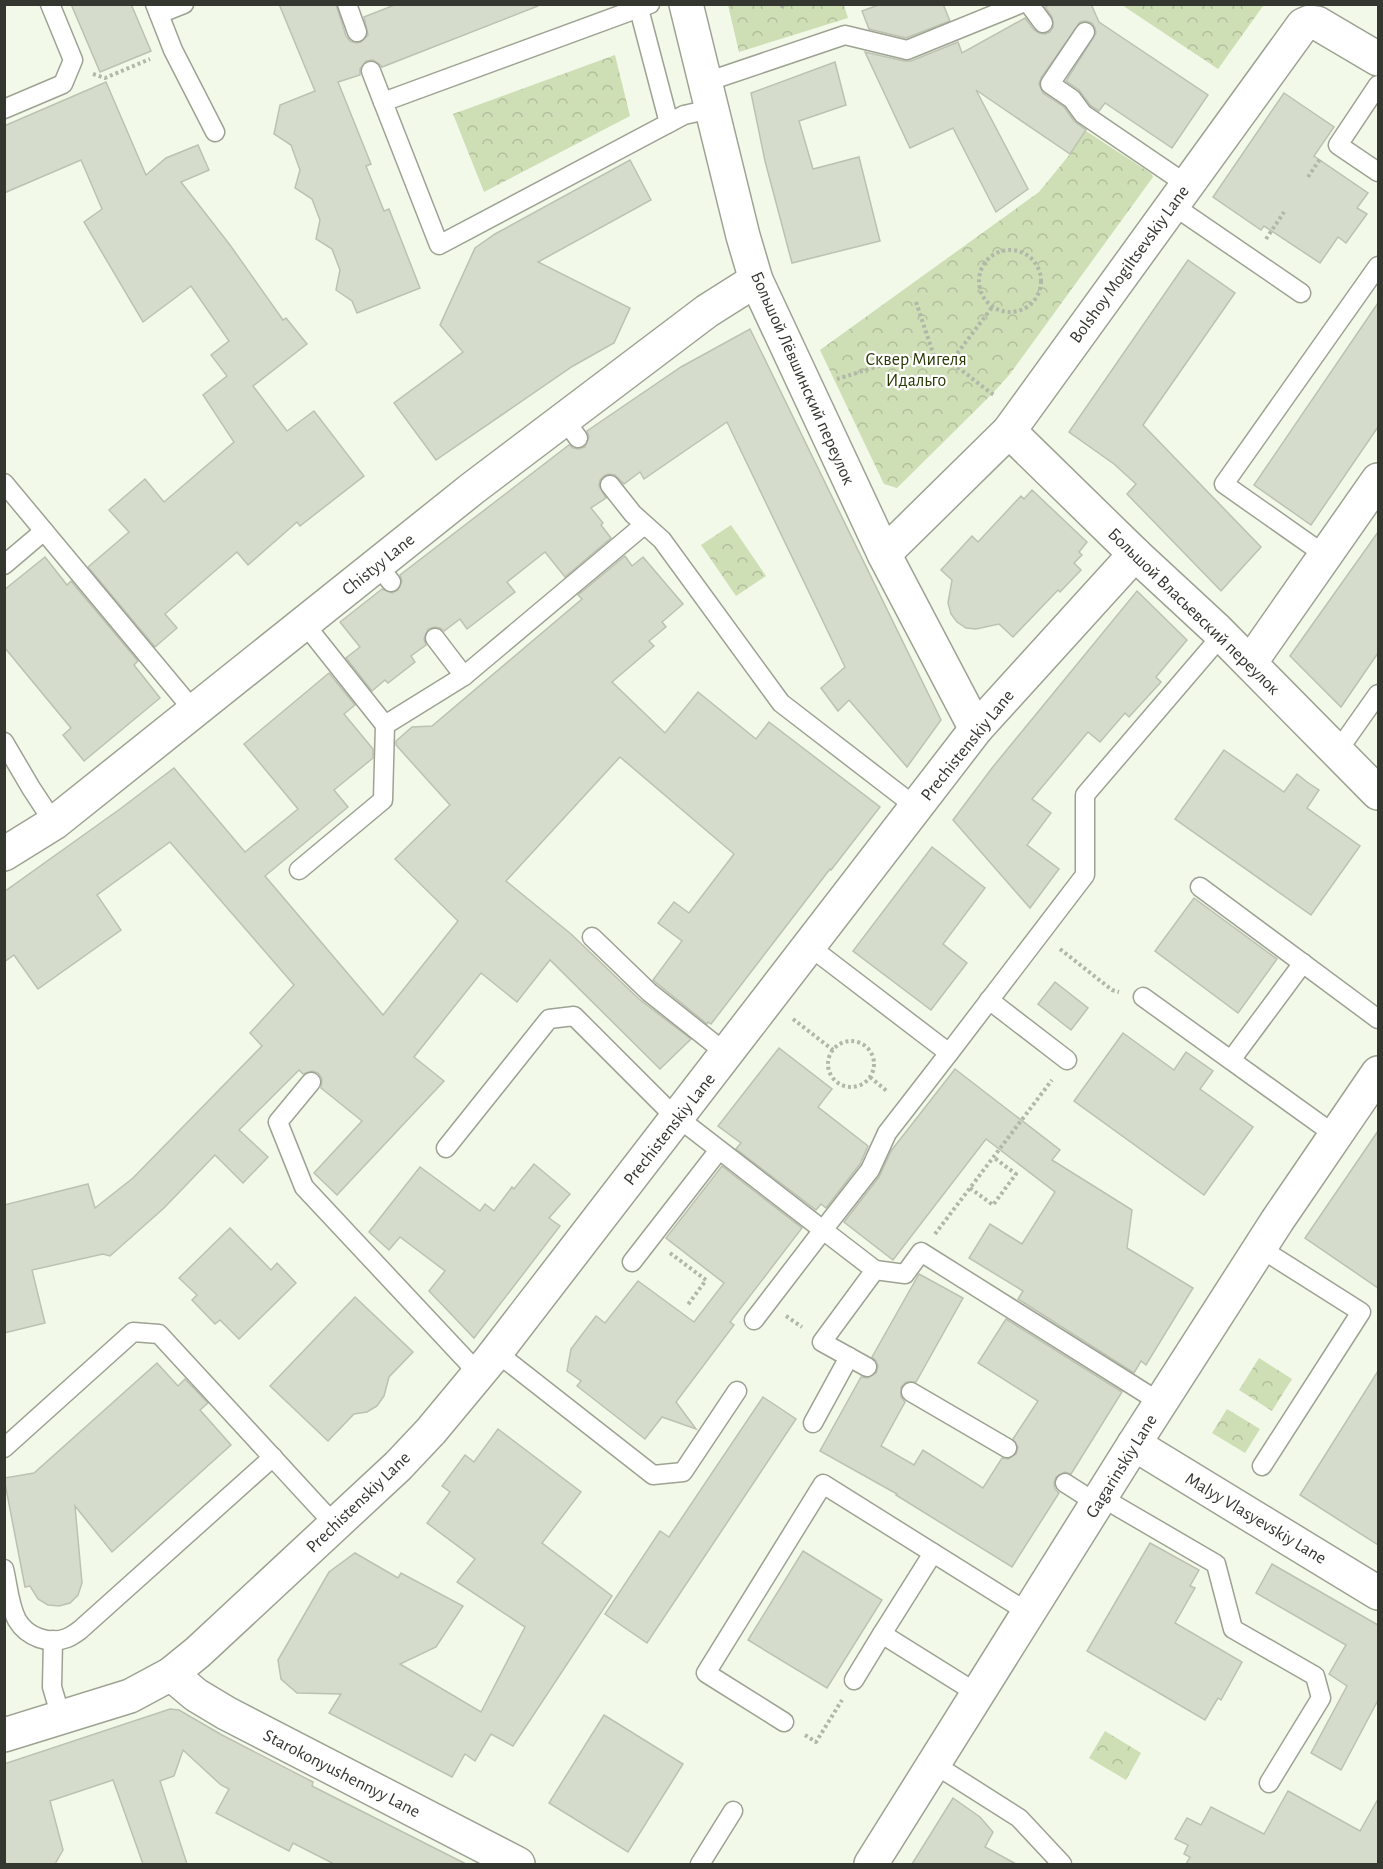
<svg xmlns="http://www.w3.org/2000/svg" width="1383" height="1869" font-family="'Alegreya Sans',sans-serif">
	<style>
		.park { fill: url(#park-crowns) }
		.building { fill: #d6dccc; stroke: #bcc2b2; stroke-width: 1.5 }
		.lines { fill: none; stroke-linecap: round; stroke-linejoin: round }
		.service-casing { stroke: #9da393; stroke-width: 21 }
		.minor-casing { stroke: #9da393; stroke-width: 36 }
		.path { stroke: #b1b7a9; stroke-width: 4; stroke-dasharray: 3 3; stroke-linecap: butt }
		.service { stroke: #fff; stroke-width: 18 }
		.minor { stroke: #fff; stroke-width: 33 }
		.labels { text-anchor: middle; stroke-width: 4.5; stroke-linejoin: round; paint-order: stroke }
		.street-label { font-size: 18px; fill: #343630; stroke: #fff }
		.park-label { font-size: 18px; fill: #293803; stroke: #fff }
	</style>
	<defs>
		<pattern id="park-crowns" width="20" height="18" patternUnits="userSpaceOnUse" patternTransform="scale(1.5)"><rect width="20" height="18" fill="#cedeb5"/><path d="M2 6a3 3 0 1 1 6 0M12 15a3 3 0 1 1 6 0" fill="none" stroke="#b2bf9c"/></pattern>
	</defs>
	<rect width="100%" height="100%" fill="#f2f9e8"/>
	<!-- park -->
	<g class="park">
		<path d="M1254,4L1263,6L1218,69L1122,5Z"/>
		<path d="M728,5H844L848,18L739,52Z"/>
		<path d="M615,55L630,116L484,192L453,114Z"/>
		<path d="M1086,131L1152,174L1153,177L1010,374L992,394L897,488L884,484L820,350L1039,192L1070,154Z"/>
		<path d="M731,525L766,576L736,596L701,545Z"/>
		<path d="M1259,1358L1292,1379L1272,1411L1239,1390Z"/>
		<path d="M1227,1409L1260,1429L1245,1453L1212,1433Z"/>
		<path d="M1105,1731L1141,1753L1126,1780L1089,1758Z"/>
	</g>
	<!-- building -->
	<g class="building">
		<path d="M71,4H131L151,51L100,72Z"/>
		<path d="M279,4H336L346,36L350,41L356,43L361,42L368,35L364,17L397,4H538V6L382,67L378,63L373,60L366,61L360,69V75L338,82L371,164L366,166L384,211L389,209L420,288L357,313L352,301L336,290L340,270L332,249L316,239L320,220L312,199L295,188L300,170L291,145L274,134L280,105L315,91Z"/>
		<path d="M881,4H943L950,21L906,38L869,29L862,11Z"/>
		<path d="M1050,4H1091L1099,22L1208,95L1172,148L1105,103L1099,111L1091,106L1079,90L1066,81L1096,33L1095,28L1092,23L1086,21L1080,22L1041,78L1039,84L1043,93L1064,107L1074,121L1086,130L1070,154L976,90L1028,189L996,212L953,128L910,148L865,52L904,61H911L958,42L962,53L1025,18L1034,30L1039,33L1045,34L1050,32L1053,27L1052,17L1045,7Z"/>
		<path d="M835,62L846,105L799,121L813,169L859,157L880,241L792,263L765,161L751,93Z"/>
		<path d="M106,82L146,175L166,158L198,145L209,170L181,182L230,245L283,320L286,318L307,344L253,386L287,431L314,411L364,476L300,526L297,522L248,565L237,552L165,614L177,628L155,647L88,567L129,532L109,510L145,479L164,502L234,442L203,395L227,376L211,355L229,341L191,286L143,322L84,222L102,209L81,160L4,193V126Z"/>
		<path d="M1284,93L1334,127L1314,156L1368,193L1357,208L1367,214L1346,243L1338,237L1320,263L1264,226L1261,230L1213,197Z"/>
		<path d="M630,160L651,200L538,262L630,308L614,343L573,366L436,460L394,403L463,352L440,325L475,248L495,234Z"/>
		<path d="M1188,260L1235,293L1143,425L1261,547L1221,591L1127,494L1136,484L1114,464L1069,432Z"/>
		<path d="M1378,303V427L1311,525L1254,485Z"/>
		<path d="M750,329L941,720L907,767L849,700L838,711L821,688L845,667L727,422L644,479L640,472L624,484L615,475L609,474L604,476L600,480L599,486L606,498L591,508L603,523L601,525L611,538L565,577L545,552L507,582L515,592L467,629L460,619L444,631L440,628L434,627L428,629L424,639L426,645L411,656L415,662L388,683L385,680L372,691L346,658L360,647L340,622L382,589L392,593L398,590L402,581L400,575L569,445L573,448L579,449L585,447L589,437L587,431L681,367Z"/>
		<path d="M1032,490L1087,542L1079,552L1082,555L1074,563L1081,570L1060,592L1058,590L1013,637L999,624L976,629L966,628L957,622L951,614L948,603L952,580L941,570L972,536L978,542L1021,496L1024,499Z"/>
		<path d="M1378,532V653L1341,707L1290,656Z"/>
		<path d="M625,556L632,566L643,557L683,604L662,622L666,627L649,641L654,646L612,682L665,733L698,692L756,739L769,722L880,807L831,870L830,869L711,1024L708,1022L707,1024L653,980L682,941L658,923L674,902L689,913L734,854L620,757L506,881L571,934L639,999L691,1039L660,1069L550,960L517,1002L481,973L414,1057L444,1081L337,1195L314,1173L362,1121L321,1088L322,1079L318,1073L312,1071L303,1074L299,1070L239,1130L268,1157L243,1183L215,1155L164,1208L110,1256L103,1254L32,1270L45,1323L4,1333V1205L88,1184L95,1208L133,1178L262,1046L250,1033L294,985L170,842L97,895L121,930L38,989L14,955L4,962V892L120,809L174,768L245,852L298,809L244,744L329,673L355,705L344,714L373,749V758L334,790L348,807L265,876L383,1015L458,921L395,859L450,805L396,745V741L412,727L432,726L582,599L578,595Z"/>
		<path d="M45,557L67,585L71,581L138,661L134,665L160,698L84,761L63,735L71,728L4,647V590Z"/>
		<path d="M1137,591L1187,640L1156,677L1161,682L1129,717L1125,713L1100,742L1088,732L1032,799L1051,813L1027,845L1059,869L1030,908L953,820L992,768Z"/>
		<path d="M1224,750L1284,792L1297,774L1307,782L1319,790L1307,808L1360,846L1311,915L1175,819Z"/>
		<path d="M932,847L985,888L943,944L967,963L931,1010L853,951Z"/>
		<path d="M1194,898L1277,959L1238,1013L1155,951Z"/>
		<path d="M1055,982L1088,1008L1071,1030L1038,1004Z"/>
		<path d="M1123,1033L1174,1070L1186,1052L1213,1071L1200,1089L1253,1127L1204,1195L1074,1101Z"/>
		<path d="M779,1048L832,1089L818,1107L868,1146L860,1164L826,1208L821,1204L816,1210L736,1149L741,1143L718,1126Z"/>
		<path d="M955,1069L1060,1150L1052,1160L1132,1210L1127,1248L1193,1288L1146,1365L1141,1361L1134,1373L1018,1299L1023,1291L969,1258L990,1224L1022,1244L1055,1192L986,1139L893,1260L844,1222L879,1177L891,1151Z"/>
		<path d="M1378,1131V1288L1305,1238Z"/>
		<path d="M534,1164L570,1194L549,1218L560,1226L474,1338L429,1291L445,1271L400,1237L389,1250L369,1232L420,1167L480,1211L485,1204L494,1211L512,1187L514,1189Z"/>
		<path d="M722,1166L802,1228L730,1322L734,1325L676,1402L696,1429L662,1417L645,1439L577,1386L581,1381L567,1371L571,1349L596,1316L605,1323L638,1281L694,1322L724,1283L666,1238Z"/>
		<path d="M230,1228L271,1270L277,1263L296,1283L239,1339L220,1320L215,1324L192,1300L197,1295L179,1278Z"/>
		<path d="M919,1274L963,1298L916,1382H906L901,1387V1397L905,1402L881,1446L914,1465L923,1450L983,1488L1002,1458L1008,1459L1016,1454L1018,1447L1013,1439L1038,1401L978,1363L1006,1319L1122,1392L1071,1474L1065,1472L1056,1477L1054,1483L1055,1489L1059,1493L1012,1567L896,1495L897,1494L820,1451L861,1377L868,1378L876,1373L878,1366L876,1361L872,1357Z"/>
		<path d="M355,1297L413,1352L389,1377L384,1396L377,1406L367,1412L354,1414L328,1441L270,1386Z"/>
		<path d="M157,1363L178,1386L185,1379L208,1403L200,1410L231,1445L112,1552L75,1506L82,1583L78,1595L70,1603L59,1606L48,1605L38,1599L30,1586L25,1587L4,1478L34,1473Z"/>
		<path d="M1378,1371V1545L1300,1495Z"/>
		<path d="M763,1397L796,1419L647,1643L605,1614L660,1531L669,1537Z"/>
		<path d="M498,1429L581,1492L542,1543L612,1596L513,1746L491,1734L475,1761L465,1754L452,1777L329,1713L341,1694L297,1693L281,1679L278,1660L329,1572L355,1553L398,1578L401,1573L463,1606L436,1647L400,1664L481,1712L525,1627L457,1582L475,1559L427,1523L450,1492L442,1486L465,1455L474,1462Z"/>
		<path d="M1150,1543L1199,1570L1190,1586L1195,1588L1175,1623L1242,1662L1221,1700L1218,1698L1205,1720L1087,1651Z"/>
		<path d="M803,1551L882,1600L827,1688L748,1640Z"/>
		<path d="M1272,1564L1378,1625V1700L1341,1770L1311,1753L1347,1686L1329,1674L1346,1645L1256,1593Z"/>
		<path d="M170,1709L179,1710L222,1735L313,1782L312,1786L466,1864H334L293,1843L289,1851L216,1813L229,1789L221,1785L183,1750L174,1776L160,1781L187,1864H143L113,1780L50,1801L63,1850L55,1864H4V1764Z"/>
		<path d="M604,1715L683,1764L628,1852L549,1803Z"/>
		<path d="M1288,1791L1360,1831L1378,1799V1864H1186L1190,1857L1184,1854L1188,1845L1175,1839L1187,1818L1201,1825L1211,1807L1264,1834Z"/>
		<path d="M953,1798L980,1817L993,1832L985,1847L1016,1864H912Z"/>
	</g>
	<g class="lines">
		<!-- service casing -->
		<g class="service-casing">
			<g id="service">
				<path d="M155,4L173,50L215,132"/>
				<path d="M347,4L357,32"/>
				<path d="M650,4L383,102L439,245L684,115L711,109"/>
				<path d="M1029,4L1043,23"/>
				<path d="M639,9L669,123"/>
				<path d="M159,14L184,4"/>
				<path d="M1085,32L1050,84L1072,99L1083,114L1186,184"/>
				<path d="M371,71L383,102"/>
				<path d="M706,82L845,35L907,50L1020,4"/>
				<path d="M4,109L63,84L73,60L50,4"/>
				<path d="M1378,172L1338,145L1378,85"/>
				<path d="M1171,204L1301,293"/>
				<path d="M564,419L578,438"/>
				<path d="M4,483L44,531"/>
				<path d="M610,485L633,514L662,540L781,703L916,807"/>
				<path d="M1325,555L1224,484L1378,266"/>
				<path d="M377,564L391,582"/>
				<path d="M4,565L44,531L194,711"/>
				<path d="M435,638L464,676"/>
				<path d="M385,725L464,676L644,525"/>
				<path d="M4,742L31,788L54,823"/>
				<path d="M1337,752L1378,694"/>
				<path d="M299,870L383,800L385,725L304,623"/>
				<path d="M1200,887L1378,1019"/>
				<path d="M592,937L649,992L727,1054"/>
				<path d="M809,946L949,1053L1085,875V795L1222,635"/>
				<path d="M1143,997L1335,1135"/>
				<path d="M989,1000L1067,1060"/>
				<path d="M1231,1060L1303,963"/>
				<path d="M311,1082L278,1122L304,1187L479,1374"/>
				<path d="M677,1117L823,1230L754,1320"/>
				<path d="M446,1148L549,1019L574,1016L677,1119"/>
				<path d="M1260,1248L1361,1312L1262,1466"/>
				<path d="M632,1262L719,1150"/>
				<path d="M875,1270L905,1274L921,1252L1161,1403"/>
				<path d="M496,1352L653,1475L683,1472L737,1391"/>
				<path d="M867,1367L822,1342L875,1270L823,1230L870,1170L887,1133L949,1053"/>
				<path d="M911,1392L1007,1448"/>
				<path d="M813,1423L849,1357"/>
				<path d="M4,1448L133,1332L159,1334L335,1525"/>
				<path d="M1065,1483L1098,1504"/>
				<path d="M1101,1497L1216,1564L1233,1629L1315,1676L1321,1698L1269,1783"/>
				<path d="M4,1569C8,1585 9,1605 17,1620C27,1637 49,1645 67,1638C72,1636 76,1633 80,1630L273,1457"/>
				<path d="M882,1634L933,1553"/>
				<path d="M53,1640L52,1687L61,1717"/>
				<path d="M854,1680L882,1634L978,1694"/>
				<path d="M784,1722L706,1673L823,1484L1029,1613"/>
				<path d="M934,1764L1019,1818L1062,1864"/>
				<path d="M700,1864L733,1811"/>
			</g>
		</g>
		<!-- minor casing -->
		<g class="minor-casing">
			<g id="minor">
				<path d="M686,4L743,236L756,280L884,554L976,729"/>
				<path d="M1009,431L1135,554L1216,629L1378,793"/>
				<path d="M884,554L1009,431L1303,25L1310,22L1317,23L1378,59"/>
				<path d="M1250,663L1378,480"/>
				<path d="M4,854L54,823L473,488L707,311L756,280"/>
				<path d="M1134,1444L1378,1593"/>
				<path d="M171,1674L196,1695L226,1713L518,1864"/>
				<path d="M4,1735L130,1696L171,1674L198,1652L398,1466L431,1431L490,1360L976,729L1135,554"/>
				<path d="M871,1864L1134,1444L1277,1221L1378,1073"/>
			</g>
		</g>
		<!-- path -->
		<g class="path">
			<path d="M782,4V6L788,4"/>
			<path d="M93,74L105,78L150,59"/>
			<path d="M1308,177L1320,159"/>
			<path d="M1266,239L1284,212"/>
			<circle cx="1010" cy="281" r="31"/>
			<path d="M916,302L934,356"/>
			<path d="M950,363L993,306"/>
			<path d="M837,379C859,373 916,351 936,357C957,363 976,383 994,395"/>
			<path d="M1060,949L1112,990L1119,992"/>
			<path d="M793,1019L833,1050"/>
			<circle cx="851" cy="1064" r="23"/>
			<path d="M870,1077L888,1092"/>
			<path d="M970,1188L993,1205L1016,1174L993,1157"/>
			<path d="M935,1234L1052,1080"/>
			<path d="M670,1253L706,1280L687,1306"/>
			<path d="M786,1316L802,1327"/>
			<path d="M805,1735L816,1742L842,1700"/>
		</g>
		<!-- service -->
		<use href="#service" class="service"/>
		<!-- minor -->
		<use href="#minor" class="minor"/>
	</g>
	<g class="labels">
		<!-- street labels -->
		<g class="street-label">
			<text transform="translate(1129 264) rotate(-54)" y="6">Bolshoy Mogiltsevskiy Lane</text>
			<text transform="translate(803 378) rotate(66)" y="6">Большой Лёвшинский переулок</text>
			<text transform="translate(378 564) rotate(-39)" y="6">Chistyy Lane</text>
			<text transform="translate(1194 611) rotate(44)" y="6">Большой Власьевский переулок</text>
			<text transform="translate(967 745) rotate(-51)" y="6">Prechistenskiy Lane</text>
			<text transform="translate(669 1129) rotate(-52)" y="6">Prechistenskiy Lane</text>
			<text transform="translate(1121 1466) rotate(-58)" y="6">Gagarinskiy Lane</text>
			<text transform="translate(358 1502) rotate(-44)" y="6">Prechistenskiy Lane</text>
			<text transform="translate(1256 1518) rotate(31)" y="6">Malyy Vlasyevskiy Lane</text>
			<text transform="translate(342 1773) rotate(27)" y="6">Starokonyushennyy Lane</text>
		</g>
		<!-- park labels -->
		<g class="park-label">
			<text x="916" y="365">Сквер Мигеля<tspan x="916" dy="21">Идальго</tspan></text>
		</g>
	</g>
	<!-- border -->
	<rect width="1383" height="1869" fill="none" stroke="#343630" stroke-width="12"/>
</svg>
